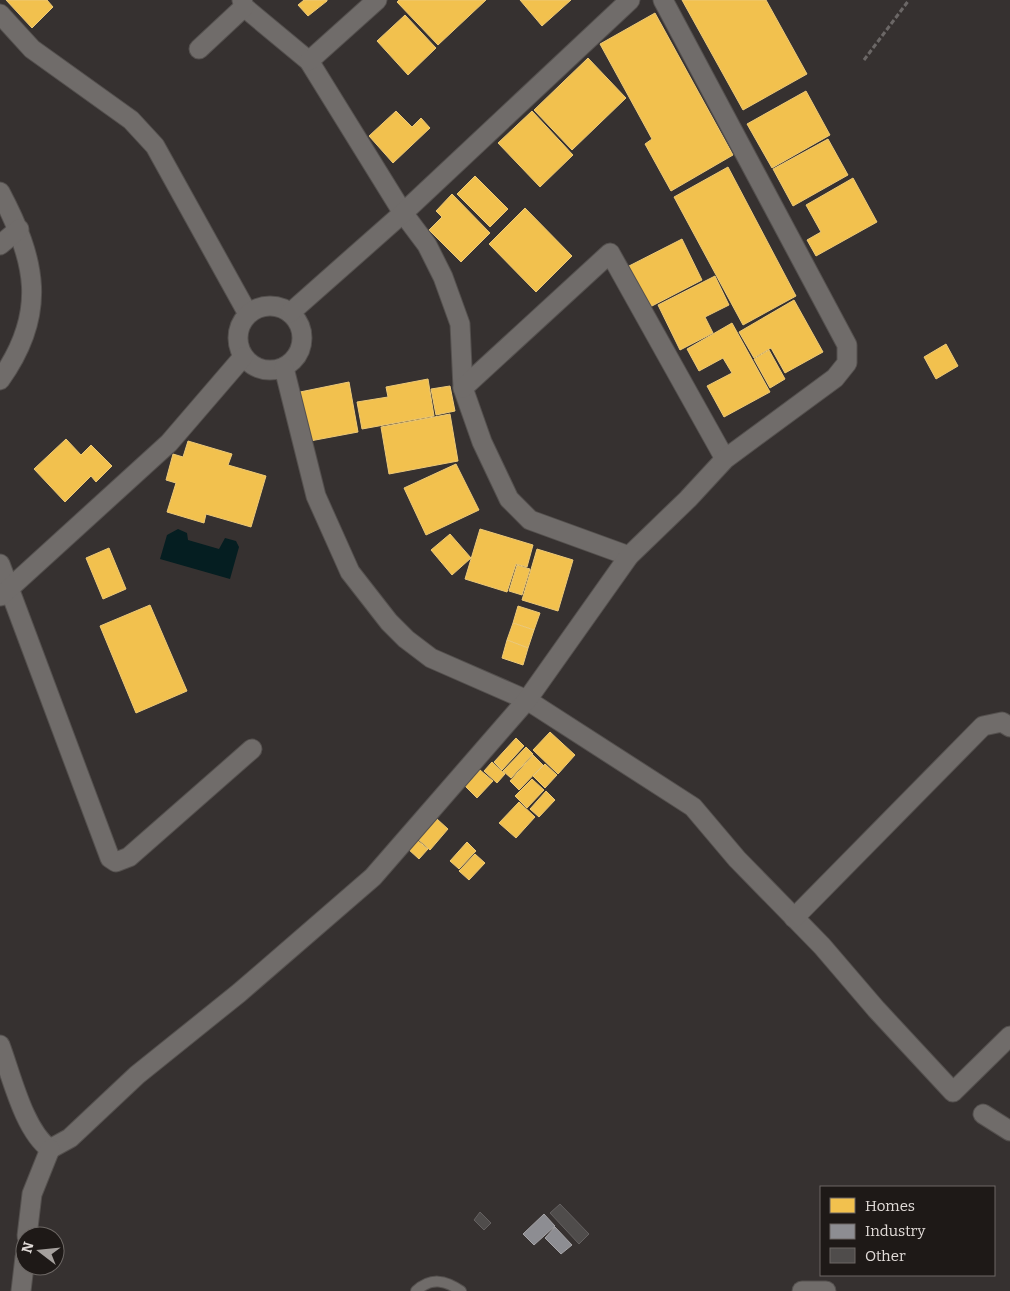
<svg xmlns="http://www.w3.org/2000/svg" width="1010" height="1291" font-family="Bitter,serif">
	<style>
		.water { fill: #051e21 }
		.homes { fill: #f2c14e; stroke: #edc977 }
		.industry { fill: #8d8d92; stroke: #a6a4a7 }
		.building { fill: #4f4c4b; stroke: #646060 }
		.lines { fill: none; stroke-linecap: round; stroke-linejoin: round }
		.lane-casing { stroke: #54504e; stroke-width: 12 }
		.street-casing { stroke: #54504e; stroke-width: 21 }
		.path { stroke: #6b6766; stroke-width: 3; stroke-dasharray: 5 2.5; stroke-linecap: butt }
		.lane { stroke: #706c6a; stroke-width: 10 }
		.street { stroke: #706c6a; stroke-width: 19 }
	</style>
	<rect width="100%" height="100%" fill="#363130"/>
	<!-- water -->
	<path class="water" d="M178,529L187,533L188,540L219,549L225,538L236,541L239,547L230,579L160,559L167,535Z"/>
	<!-- homes -->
	<g class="homes">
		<path d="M6,0H47L53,7L32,28Z"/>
		<path d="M304,0H327V1L308,16L298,5Z"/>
		<path d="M399,0H486L438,45L397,2Z"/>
		<path d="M520,0H571L542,26Z"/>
		<path d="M682,0H766L807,74L743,110Z"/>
		<path d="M655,13L733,155L671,191L645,144L652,139L600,44Z"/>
		<path d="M405,15L436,48L408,75L377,41Z"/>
		<path d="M588,58L626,98L572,150L534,110Z"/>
		<path d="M806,91L830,135L772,168L747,124Z"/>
		<path d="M396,111L412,127L421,118L430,128L393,163L369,136Z"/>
		<path d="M532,111L573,155L540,187L498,143Z"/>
		<path d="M828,139L848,175L793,206L773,169Z"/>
		<path d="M728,167L796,296L743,325L674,197Z"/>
		<path d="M475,176L508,209L490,227L457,194Z"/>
		<path d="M853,178L877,222L816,256L807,240L821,232L806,205Z"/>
		<path d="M452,194L490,233L461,262L429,230L442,217L436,211Z"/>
		<path d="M525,208L572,256L536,292L489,244Z"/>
		<path d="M682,239L702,280L650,307L629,266Z"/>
		<path d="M715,276L729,305L705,317L713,333L680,350L658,305Z"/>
		<path d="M794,300L823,352L785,373L771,348L754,358L739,332Z"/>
		<path d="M732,323L770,392L724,417L707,386L732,373L723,358L699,371L687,349Z"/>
		<path d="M946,344L958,366L936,379L924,357Z"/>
		<path d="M769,350L785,379L770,388L754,359Z"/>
		<path d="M428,379L434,416L362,429L357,402L388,397L386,387Z"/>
		<path d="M349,382L358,432L310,441L300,392Z"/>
		<path d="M450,386L455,411L436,415L431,389Z"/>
		<path d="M450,414L458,461L389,474L381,427Z"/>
		<path d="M66,439L81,455L91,445L112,466L96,482L91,476L65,502L34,469Z"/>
		<path d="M188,441L232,454L228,465L266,476L251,527L206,514L204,523L167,512L176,483L166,480L173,454L183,457Z"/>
		<path d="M456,464L479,510L426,535L404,488Z"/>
		<path d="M480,529L533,545L527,567L516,564L507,592L465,579Z"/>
		<path d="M450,534L471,558L452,575L431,550Z"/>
		<path d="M109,548L126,589L103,599L86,558Z"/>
		<path d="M537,549L573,560L558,611L522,600Z"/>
		<path d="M517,565L530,569L522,595L509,591Z"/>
		<path d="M150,605L187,691L136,713L100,626Z"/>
		<path d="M518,606L540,613L534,630L513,623Z"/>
		<path d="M513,623L534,630L528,648L507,640Z"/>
		<path d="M507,640L528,648L523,665L502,658Z"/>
		<path d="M550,732L575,755L558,774L533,750Z"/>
		<path d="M516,738L524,746L502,770L494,762Z"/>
		<path d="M526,747L533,754L511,778L503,771Z"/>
		<path d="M533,755L543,765L519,790L510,781Z"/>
		<path d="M492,762L505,774L497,783L484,771Z"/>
		<path d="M545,764L557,775L545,788L533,776Z"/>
		<path d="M480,770L493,781L477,798L465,786Z"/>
		<path d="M532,779L544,790L527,808L515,796Z"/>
		<path d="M546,791L555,800L539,817L530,809Z"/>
		<path d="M519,802L535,817L516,838L499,823Z"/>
		<path d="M437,819L448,829L430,850L418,839Z"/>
		<path d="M417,840L428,849L419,859L408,849Z"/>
		<path d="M467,842L476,851L459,869L450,861Z"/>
		<path d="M475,854L485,863L469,880L459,871Z"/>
	</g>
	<!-- industry -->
	<g class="industry">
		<path d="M544,1214L555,1226L534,1245L523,1234Z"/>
		<path d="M555,1227L572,1245L561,1254L545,1238Z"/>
	</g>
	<!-- building -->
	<g class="building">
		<path d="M560,1204L589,1234L579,1244L550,1213Z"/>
		<path d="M480,1212L491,1223L484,1230L474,1220Z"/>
	</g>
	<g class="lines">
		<!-- lane casing -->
		<g class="lane-casing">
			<path id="lane" d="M416,1291C431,1277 445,1280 461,1291"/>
		</g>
		<!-- street casing -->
		<g class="street-casing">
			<g id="street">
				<path d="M242,0L244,7L309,61L403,213L427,245L443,277L460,324L463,388L482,442L509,499L530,520L629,556"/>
				<path d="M0,14L32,49L131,120L155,146L248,314"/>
				<path d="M199,49L244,7"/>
				<path d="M309,61L377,0"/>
				<path d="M0,192C36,260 48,313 0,380"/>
				<path d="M0,245L19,229"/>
				<circle cx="270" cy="338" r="32"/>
				<path d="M290,313L403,213L630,0"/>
				<path d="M284,368L316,496L350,572L389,622L406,639L431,658L527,700L693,807L737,859L822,946L876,1009L953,1092L1010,1036"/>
				<path d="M463,388L610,253L725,459"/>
				<path d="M0,564L110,858L116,862L129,857L252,749"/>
				<path d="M1,596L169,443L243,357"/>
				<path d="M794,918L983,726L1002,722L1010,727"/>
				<path d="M0,1045C11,1074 24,1131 50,1149L70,1138L137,1075L239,993L373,877L527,700L629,556L688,499L725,459L835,378L847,363V345L663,0"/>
				<path d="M983,1114L1010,1131"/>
				<path d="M27,1236L32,1194L50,1149"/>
				<path d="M21,1291L25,1257"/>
				<path d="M802,1291H826"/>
			</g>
		</g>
		<!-- path -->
		<path class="path" d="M864,60L909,0"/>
		<!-- lane -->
		<use href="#lane" class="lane"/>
		<!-- street -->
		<use href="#street" class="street"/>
	</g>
	<!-- legend -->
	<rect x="820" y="1186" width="175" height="90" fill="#1e1917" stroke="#6c6764"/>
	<rect x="830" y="1198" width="25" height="15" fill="#f2c14e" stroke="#6c6764"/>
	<text x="865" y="1211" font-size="15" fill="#e1dbd8">Homes</text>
	<rect x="830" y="1224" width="25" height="15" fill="#8d8d92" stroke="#6c6764"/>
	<text x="865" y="1236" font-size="15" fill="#e1dbd8">Industry</text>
	<rect x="830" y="1248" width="25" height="15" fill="#4f4c4b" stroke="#6c6764"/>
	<text x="865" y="1261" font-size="15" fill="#e1dbd8">Other</text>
	<!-- north arrow -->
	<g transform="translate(40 1251) rotate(286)"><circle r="24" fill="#1e1917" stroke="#6c6764"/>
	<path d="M0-4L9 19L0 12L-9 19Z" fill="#a5a09d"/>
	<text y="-8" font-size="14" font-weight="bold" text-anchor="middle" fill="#e1dbd8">N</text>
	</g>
</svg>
